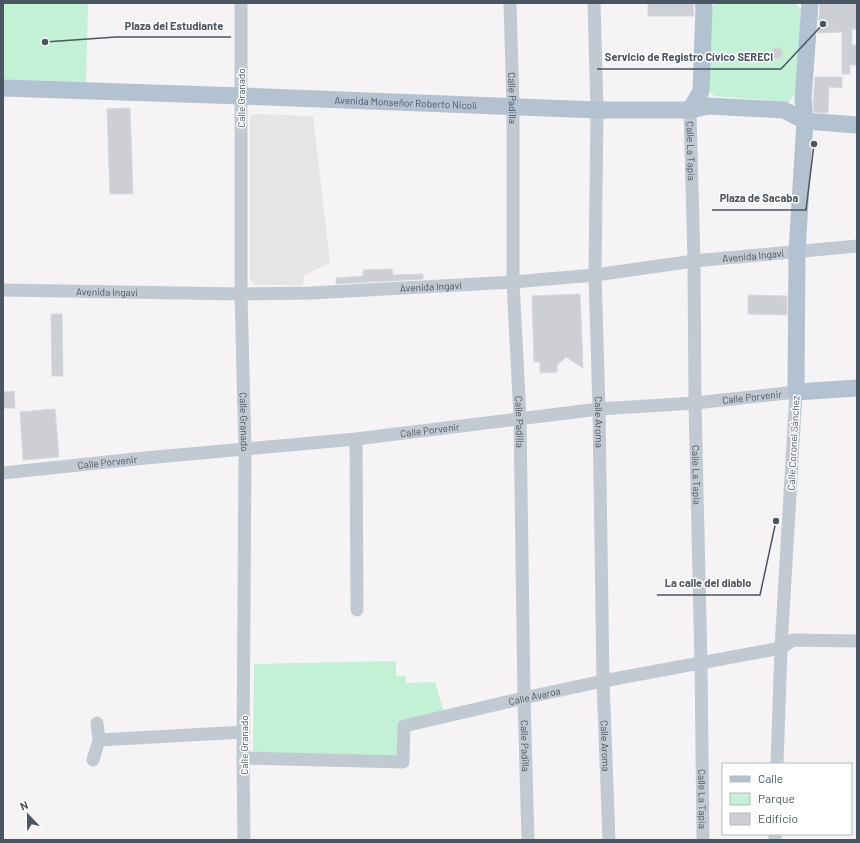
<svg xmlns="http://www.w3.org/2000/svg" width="860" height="843" font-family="Barlow,sans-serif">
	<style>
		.education { fill: #e6e4e5 }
		.green { fill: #c3f1d5 }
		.building { fill: #cdcfd5; stroke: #d7d9de }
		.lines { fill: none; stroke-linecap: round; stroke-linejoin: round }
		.minor { stroke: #c1cad2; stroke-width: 13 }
		.major { stroke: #b3c2d1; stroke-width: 17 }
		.labels { text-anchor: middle; stroke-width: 3; stroke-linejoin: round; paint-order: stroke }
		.street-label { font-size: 10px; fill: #4a5661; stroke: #fff }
		.leader { fill: none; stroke: #4a5661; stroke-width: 1.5 }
		.callout-dot { fill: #4a5661; stroke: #fff; stroke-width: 1.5 }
		.callout-label { font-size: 11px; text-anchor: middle; font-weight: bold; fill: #4a5661; stroke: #fff; stroke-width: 3; stroke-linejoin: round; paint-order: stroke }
	</style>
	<rect width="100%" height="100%" fill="#f5f3f3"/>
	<!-- education -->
	<path class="education" d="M253,114L313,116L330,263L304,275L303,285H255L250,280V116Z"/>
	<!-- green -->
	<g class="green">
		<path d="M3,3H88L86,84L3,80Z"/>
		<path d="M716,3H795L801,9L796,92L789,102L714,96L708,89L711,9Z"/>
		<path d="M396,661V676H406V683L435,682L445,716L400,721L398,758L253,754L254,664Z"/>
	</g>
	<!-- building -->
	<g class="building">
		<path d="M648,3H693L694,16H648Z"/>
		<path d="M820,3H857V29H852V45H857V65H850V74H842V32L818,33Z"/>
		<circle cx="777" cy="53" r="5.5"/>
		<path d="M815,77H842V88L829,87L828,113L814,112L813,104Z"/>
		<path d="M130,108L133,194H110L107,109Z"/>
		<path d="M392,269L393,275L423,274V279L336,284V278L363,276V270Z"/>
		<path d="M580,294L583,368L566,357L557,365V372L540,373V362H534L532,296Z"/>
		<path d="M748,295L787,296V315L748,314Z"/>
		<path d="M51,314H62L63,376H52Z"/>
		<path d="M14,391L15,408H3V392Z"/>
		<path d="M55,409L59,457L23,460L20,412Z"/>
	</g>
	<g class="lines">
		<!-- minor -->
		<g class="minor">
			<path id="s1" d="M241,3V294L245,449L243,758L244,840"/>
			<path id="s2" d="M510,3L513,106V282L520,418L524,698L528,840"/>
			<path id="s3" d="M594,3L597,110L595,275L599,409L603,681L609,840"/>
			<path id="s4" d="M690,110L694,261L695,403L701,663L703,840"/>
			<path id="s5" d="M3,290L241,294L311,293L513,282L595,275L694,261L857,246"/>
			<path d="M356,439L357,610"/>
			<path id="s6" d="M3,473L145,458L356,439L599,409L695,403L796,392L781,648L777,764"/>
			<path d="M99,740L244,732"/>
			<path id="s7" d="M243,758L403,762L404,726L524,698L603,681L781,648L793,640L857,641"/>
			<path d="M93,760L99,740L97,723"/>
			<path d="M775,840V834"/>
		</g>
		<!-- major -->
		<g class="major">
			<path d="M810,3L803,99L805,121L797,251L796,392L857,388"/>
			<path id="s8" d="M3,88L242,96L597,110H690L708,106L784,110L805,121L857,125"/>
			<path d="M690,110L701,91L704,7L703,3"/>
		</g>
	</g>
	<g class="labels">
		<!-- street labels -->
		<g class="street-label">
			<text transform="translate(241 98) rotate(-90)" y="4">Calle Granado</text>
			<text dy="4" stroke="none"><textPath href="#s2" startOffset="95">Calle Padilla</textPath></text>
			<text dy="4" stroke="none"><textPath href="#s8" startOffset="403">Avenida Monseñor Roberto Nicoli</textPath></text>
			<text dy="4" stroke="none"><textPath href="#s4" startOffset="41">Calle La Tapia</textPath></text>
			<text dy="4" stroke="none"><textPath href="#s5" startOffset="752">Avenida Ingavi</textPath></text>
			<text dy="4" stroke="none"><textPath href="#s5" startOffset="428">Avenida Ingavi</textPath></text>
			<text dy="4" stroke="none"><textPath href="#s5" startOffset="104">Avenida Ingavi</textPath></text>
			<text dy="4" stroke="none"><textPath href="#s6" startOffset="753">Calle Porvenir</textPath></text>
			<text dy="4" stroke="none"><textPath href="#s1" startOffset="419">Calle Granado</textPath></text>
			<text dy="4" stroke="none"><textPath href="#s2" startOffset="419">Calle Padilla</textPath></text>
			<text dy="4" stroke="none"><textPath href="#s3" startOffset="419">Calle Aroma</textPath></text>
			<text dy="4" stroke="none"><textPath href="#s6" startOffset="429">Calle Porvenir</textPath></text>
			<text transform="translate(793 443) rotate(-87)" y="4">Calle Coronel Sánchez</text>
			<text dy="4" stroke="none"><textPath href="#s6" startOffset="105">Calle Porvenir</textPath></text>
			<text dy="4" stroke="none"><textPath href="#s4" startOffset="365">Calle La Tapia</textPath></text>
			<text dy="4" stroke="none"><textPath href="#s7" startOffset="330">Calle Avaroa</textPath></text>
			<text transform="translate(244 745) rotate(-90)" y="4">Calle Granado</text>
			<text dy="4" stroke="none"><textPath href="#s2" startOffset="743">Calle Padilla</textPath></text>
			<text dy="4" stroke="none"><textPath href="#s3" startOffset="743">Calle Aroma</textPath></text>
			<text dy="4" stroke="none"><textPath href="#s4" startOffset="689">Calle La Tapia</textPath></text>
		</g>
	</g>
	<!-- callouts -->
	<path class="leader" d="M45 42L116 37H231M823 24L781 69H597M814 144L806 210H712M776 521L760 595H657"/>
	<g class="callout-dot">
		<circle cx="45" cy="42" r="4"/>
		<circle cx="823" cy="24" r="4"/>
		<circle cx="814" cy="144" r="4"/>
		<circle cx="776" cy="521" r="4"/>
	</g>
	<g class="callout-label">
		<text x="174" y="30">Plaza del Estudiante</text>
		<text x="689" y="61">Servicio de Registro Cívico SERECI</text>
		<text x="759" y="202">Plaza de Sacaba</text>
		<text x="708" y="587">La calle del diablo</text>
	</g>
	<!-- border -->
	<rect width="860" height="843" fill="none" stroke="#4a5661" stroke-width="8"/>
	<!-- legend -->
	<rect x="722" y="763" width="130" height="72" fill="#ffffff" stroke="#b7bbc0"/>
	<rect x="730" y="776" width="20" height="6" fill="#b3c2d1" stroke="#b7bbc0"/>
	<text x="758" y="783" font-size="12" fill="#4a5661">Calle</text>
	<rect x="730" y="793" width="20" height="12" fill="#c3f1d5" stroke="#b7bbc0"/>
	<text x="758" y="803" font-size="12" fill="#4a5661">Parque</text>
	<rect x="730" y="813" width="20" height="12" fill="#cdcfd5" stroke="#b7bbc0"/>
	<text x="758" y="823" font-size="12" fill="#4a5661">Edificio</text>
	<!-- north arrow -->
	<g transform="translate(28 815) rotate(338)" stroke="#ffffff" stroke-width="3" paint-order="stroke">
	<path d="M0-3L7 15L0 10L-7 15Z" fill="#4a5661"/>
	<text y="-6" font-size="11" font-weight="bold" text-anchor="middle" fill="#4a5661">N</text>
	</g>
</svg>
